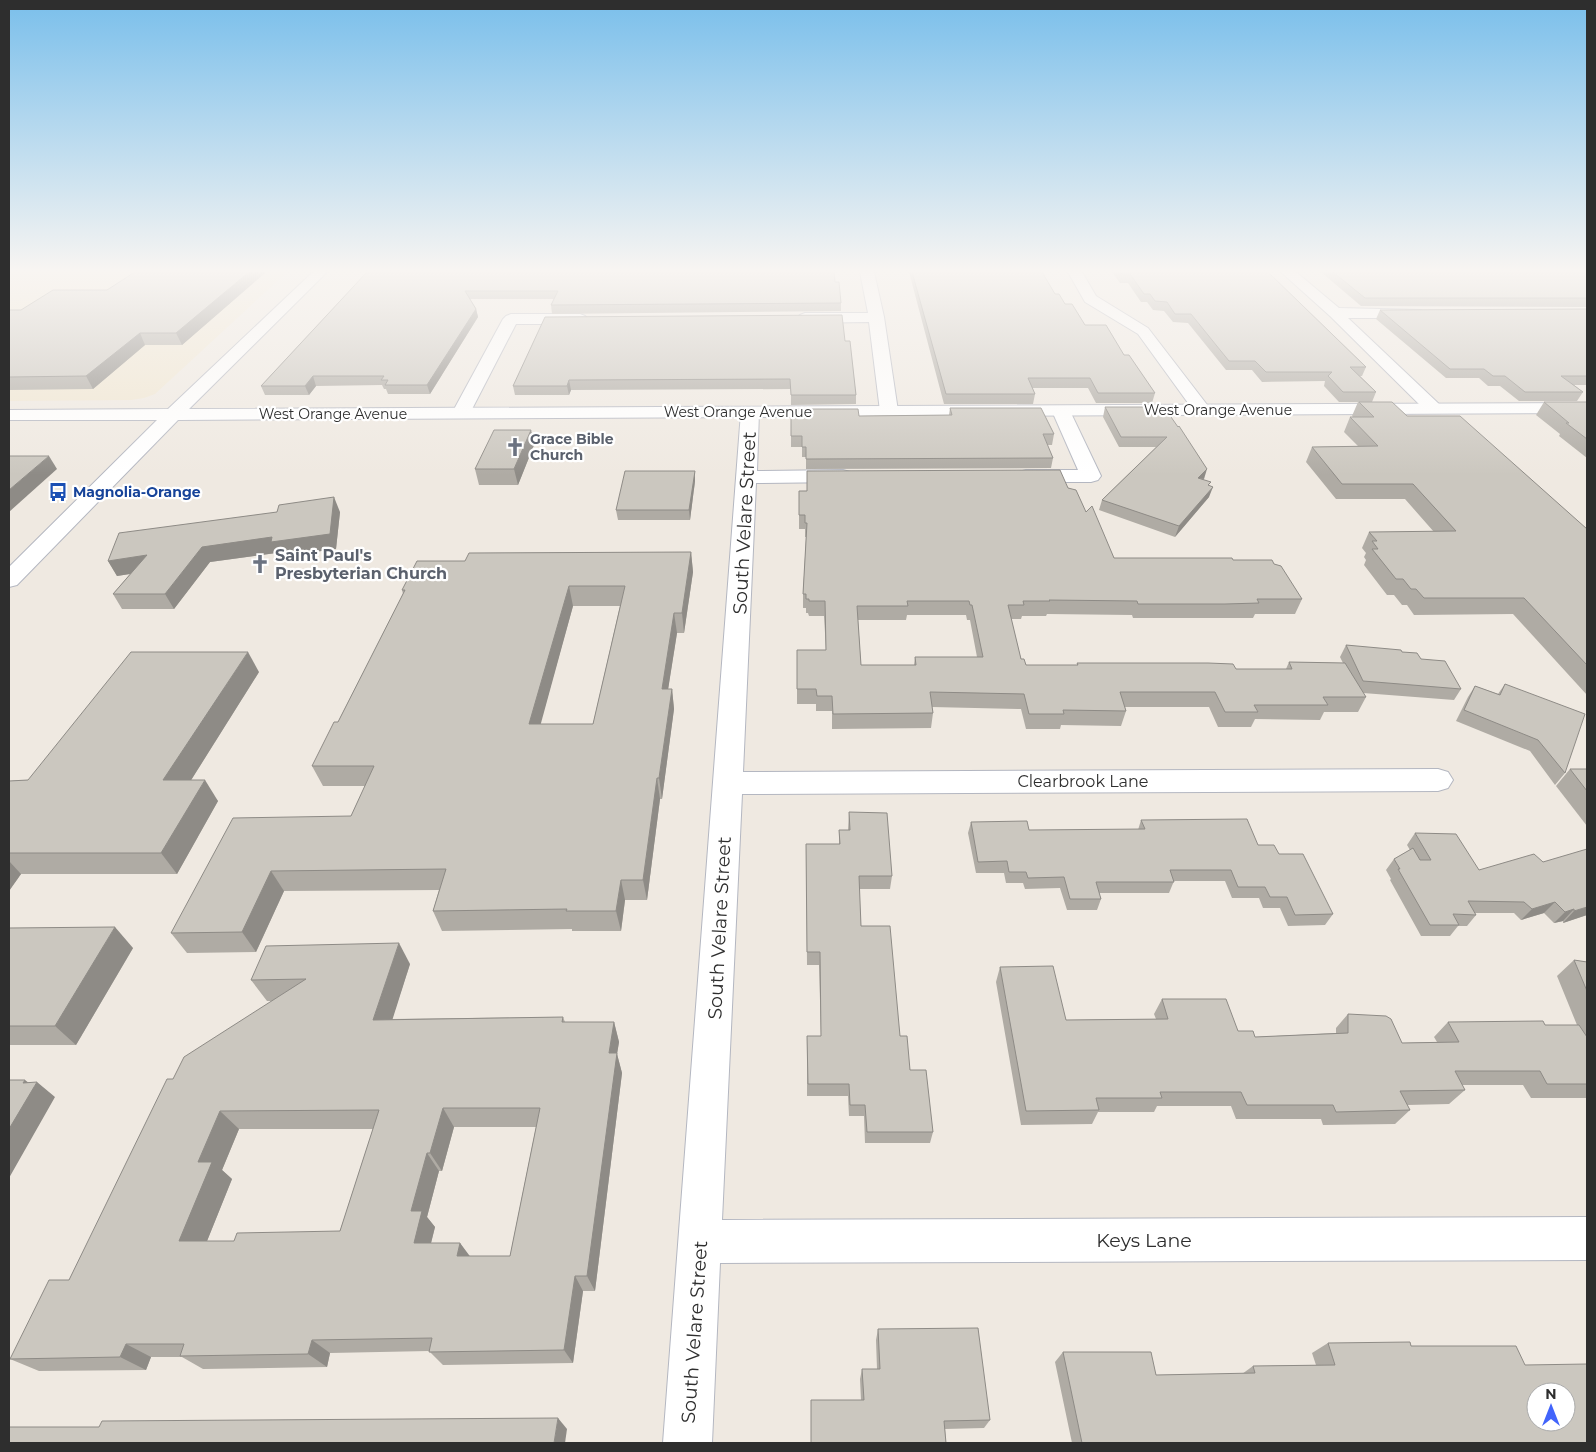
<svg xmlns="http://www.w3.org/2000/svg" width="1596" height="1452" font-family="Montserrat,sans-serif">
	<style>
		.education { fill: #f0e6d1 }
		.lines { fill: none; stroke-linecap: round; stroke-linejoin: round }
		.street-casing { stroke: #b4b7c1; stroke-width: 2 }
		.secondary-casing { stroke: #b4b7c1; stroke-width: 2 }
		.street { fill: #fff; fill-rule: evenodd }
		.secondary { fill: #fff; fill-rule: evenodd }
		.wall { fill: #afaba4; fill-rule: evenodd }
		.shaded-wall { fill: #8e8b86 }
		.building { fill: #cbc7bf; stroke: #8e8b86; fill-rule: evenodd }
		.labels { text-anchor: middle; stroke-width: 4.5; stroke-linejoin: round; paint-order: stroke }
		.far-street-label { font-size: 14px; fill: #2e2e2e; stroke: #fff }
		.far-worship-label { font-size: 14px; font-weight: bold; fill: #5b616d; stroke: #fff; text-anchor: start }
		.far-transit-label { font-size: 14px; font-weight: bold; fill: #164399; stroke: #fff; text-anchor: start }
		.worship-label { font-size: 16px; font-weight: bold; fill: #5b616d; stroke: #fff; text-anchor: start }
		.street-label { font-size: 16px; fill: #2e2e2e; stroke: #fff }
		.near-street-label { font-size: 19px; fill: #2e2e2e; stroke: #fff }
	</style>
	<rect width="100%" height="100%" fill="#efe9e1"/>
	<!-- education -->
	<path class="education" d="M9,272H287L155,394L144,398L131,400L9,401Z"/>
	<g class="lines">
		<!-- street casing -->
		<g class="street-casing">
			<g id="street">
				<path d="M860,272H874L884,317L898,411L895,415L889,416L883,415L880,411L869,322L805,323L800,321L797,318L800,315L805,313H868Z"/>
				<path d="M1068,272H1082L1096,296L1148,328L1208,406L1211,410L1208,414L1202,415L1196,414L1138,334L1085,302Z"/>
				<path d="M1281,272H1296L1339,308L1421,310L1424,313L1421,316L1416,318H1348L1439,404L1442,408L1439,412L1433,413L1427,412L1330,316Z"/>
				<path d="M511,314H580L585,316L588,319L585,322L580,324H516L470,413L467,417L461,418L455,417L452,413L503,319L506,316Z"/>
				<path d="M1061,406L1067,407L1070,411L1101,476L1098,480L1091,482H1026L1019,480L1016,476L1019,472L1026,470H1078L1052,411L1055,407Z"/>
				<path d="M750,407L756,408L759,412L757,471L843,470L850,472L853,476L850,480L843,482L756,483L743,772L1438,769L1448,772L1453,780L1448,788L1438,791L742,794L722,1220L1587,1217V1260L720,1263L712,1443H663L741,412L744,408Z"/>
			</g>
		</g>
		<!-- secondary casing -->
		<g class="secondary-casing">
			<path id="secondary" d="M313,272H327L189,409L1587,403V413L178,420L17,585L9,587V567L157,420H9V410L168,409Z"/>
		</g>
		<!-- street -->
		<use href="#street" class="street"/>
		<!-- secondary -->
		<use href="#secondary" class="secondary"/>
	</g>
	<!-- wall -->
	<g class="wall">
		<path d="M135,272H266L182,345H145L93,389L9,390V310H21L107,290Z"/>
		<path d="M367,272L841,303V311L552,314L551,305L554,299H470L476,309L478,317L430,394H388L386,389H384L382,385L316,386L309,395H265L261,386Z"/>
		<path d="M909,272H1042L1055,294L1065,304L1085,325L1124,355L1155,393L1152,403H1096L1088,388H1032L1035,394L1033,404H944Z"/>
		<path d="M1112,272H1268L1366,367L1362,376H1360L1376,392L1372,402L1407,416L1587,529V695L1513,614L1414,615L1407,605H1402L1394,595H1387L1364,565L1366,560L1364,557L1366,553L1362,548L1369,532H1434L1405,499H1336L1306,462L1312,447L1358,446L1344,432L1350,417H1353L1352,416L1358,402H1339L1324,386L1325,381L1262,382L1252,370H1226L1188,323L1173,322L1164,311L1153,310L1147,302H1141L1128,283H1120Z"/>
		<path d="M1321,272H1587V307L1361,306Z"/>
		<path d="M1587,309V385H1574L1583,392L1577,401H1519L1500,386H1488L1479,378H1446L1376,319L1380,310Z"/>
		<path d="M845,341L856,395V404L791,405V389L571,390L569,395H515L513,386Z"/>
		<path d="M1544,402H1587V458L1559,436L1560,434L1536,415Z"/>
		<path d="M1105,407H1164L1204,480L1210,486L1209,497L1175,537L1099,510L1102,500L1156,447H1119L1103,417Z"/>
		<path d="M950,408L1054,434L1052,445H1047L1053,458L1051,468L806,469V457H802V447H791V409L859,416L949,415Z"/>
		<path d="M531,430L534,445L518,485H479L475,469Z"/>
		<path d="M695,471V481L690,520H618L616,510Z"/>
		<path d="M1068,488L1086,512L1114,558L1233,560L1302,599L1295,614H1255L1253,618H1133L1132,615L1047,614L1046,616H1022L1021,619H1011L1021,659L1026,665H1077V663L1236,669H1286L1289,662L1343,663L1340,657L1346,645L1402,652L1421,659L1461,689L1454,700L1363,693L1366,697L1358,712H1324L1320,720L1255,719L1251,727H1218L1209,707H1125L1126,711L1121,726L1061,725L1060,729H1026L1021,709L932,707L933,713L931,728L832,729V711H816V704H797V650H826L824,616H809L808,613H806V608H803V594L806,537H805V529H799V491ZM907,615H966L967,620H970L977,657H915L914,665H861L858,620H906Z"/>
		<path d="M340,512L336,549L278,557L276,553L210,562L174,609H122L113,594L130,574L117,576L108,561Z"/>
		<path d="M691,552L693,572L684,633H677L668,689H672L674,709L662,799H660L647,900H625L621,931H572V929L442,931L433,911L439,890L284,891L256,952L187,953L171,933L351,816L365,786H323L312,766L338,722L403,594L402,590L465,561ZM573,606H620L593,724H540Z"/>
		<path d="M259,672L191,780L218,801L177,874H21L9,891V781L28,780Z"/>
		<path d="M1505,684L1565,773L1555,785L1530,751L1456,721L1468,697L1475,686L1498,694Z"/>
		<path d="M1570,769H1587V826L1556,786Z"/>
		<path d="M849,812L892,876L890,889H859L861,926L900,1036L910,1070L933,1132L930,1143H865L864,1116H849L848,1096H807V1036H821L819,965H807L806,844H839V830H848Z"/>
		<path d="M1141,820L1258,845L1279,854L1333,914L1325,925L1288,926L1280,908H1263L1259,898H1232L1225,881H1174L1169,893H1099L1101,899L1097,910H1067L1060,888L1025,889L1023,883H1006L1004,873H976L968,833L971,822L1029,830H1138Z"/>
		<path d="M1415,833L1479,870L1587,915L1563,923V921L1554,923L1544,913L1521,920L1514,913H1475L1476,915L1467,926H1458L1450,936H1421L1390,880L1391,879L1386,870L1394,859L1410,850L1407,845Z"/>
		<path d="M9,928L133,948L76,1045H9Z"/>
		<path d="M1574,960L1586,962L1587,961V1098H1531L1523,1085H1462L1465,1090L1449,1104L1407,1105L1410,1110L1395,1124L1323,1125L1321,1119H1236L1231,1106H1157L1154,1112H1098L1092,1124L1021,1125L996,982L1000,967L1066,1020L1156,1019L1154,1014L1162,999L1238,1031L1255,1037L1336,1033V1028L1348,1014L1402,1043L1437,1042L1434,1037L1448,1022L1545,1025H1577L1557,976Z"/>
		<path d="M410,964L392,1019L563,1017L565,1022H614L619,1042L617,1054L622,1073L595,1291H583L573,1363L443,1365L429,1351L330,1353L327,1367L203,1369L182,1357H151L146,1370L39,1371L10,1359L69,1280L173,1079L272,1001H267L251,980ZM454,1127H536L510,1256H469L460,1243H431L435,1227L427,1217L439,1171H442ZM239,1129H373L340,1231L234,1241H207L232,1179L222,1170Z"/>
		<path d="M878,1329L990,1420L984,1428L945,1429L946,1443H811V1400H861L860,1379L862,1369H877L876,1340Z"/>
		<path d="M1328,1343L1411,1346L1525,1365L1587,1443H1072L1055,1362L1063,1352L1156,1375L1242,1374L1253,1366L1316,1365L1312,1353Z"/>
	</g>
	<!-- shaded-wall -->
	<g class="shaded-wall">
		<path d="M249,272H266L182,345L176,333Z"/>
		<path d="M476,309L478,317L430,394L427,385Z"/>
		<path d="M140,333L145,345L93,389L86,376Z"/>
		<path d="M313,376L316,386L309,395L305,386Z"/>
		<path d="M569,380L571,390L569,395L567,386Z"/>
		<path d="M531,430L534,445L518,485L514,469Z"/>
		<path d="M49,456L57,469L9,512V490Z"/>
		<path d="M1207,469L1204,479L1198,478Z"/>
		<path d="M695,471V481L690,520L689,510Z"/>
		<path d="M1213,487L1209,497L1175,537L1179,526Z"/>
		<path d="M334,497L340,512L336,549L278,557L276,553L210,562L174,609L165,594L202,547Z"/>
		<path d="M691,552L693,572L684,633L682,613Z"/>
		<path d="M147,555L155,570L117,576L108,561Z"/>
		<path d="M569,586L573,606L535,745L529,724Z"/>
		<path d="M674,613L677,633L665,709L662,689Z"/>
		<path d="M248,652L259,672L178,801L163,780Z"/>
		<path d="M672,689L674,709L662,799L659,778Z"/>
		<path d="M657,778L660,799L647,900L643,880Z"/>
		<path d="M205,780L218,801L177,874L161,853Z"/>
		<path d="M9,861L21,874L9,891Z"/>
		<path d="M271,871L284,891L256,952L242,932Z"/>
		<path d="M621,880L625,900L621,931L616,911Z"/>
		<path d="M1555,902L1544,913L1521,920L1532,909Z"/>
		<path d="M1587,907V915L1563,923L1574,911Z"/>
		<path d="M1574,909L1563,921L1554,923L1565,912Z"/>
		<path d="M115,927L133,948L76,1045L55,1026Z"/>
		<path d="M399,943L410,964L386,1040L373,1020Z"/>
		<path d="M614,1022L619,1042L617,1054L622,1073L595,1291L587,1276L609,1053Z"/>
		<path d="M25,1080L34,1087L37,1082L55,1097L9,1178V1129L23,1083Z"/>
		<path d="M443,1108L454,1127L442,1171L430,1153Z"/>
		<path d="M220,1111L239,1129L222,1170L232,1179L201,1256L179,1241L198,1162Z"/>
		<path d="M427,1153L439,1171L427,1217L435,1227L427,1259L414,1243L411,1211Z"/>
		<path d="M460,1243L472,1259L457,1256Z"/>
		<path d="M575,1276L583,1291L573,1363L564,1350Z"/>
		<path d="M312,1340L330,1353L327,1367L308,1354Z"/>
		<path d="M126,1344L151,1357L146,1370L120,1357Z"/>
		<path d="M558,1418L567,1429L565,1443H554Z"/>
	</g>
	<!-- building -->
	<g class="building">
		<path d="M135,272H249L176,333H140L86,376L9,377V310H21L53,290H107Z"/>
		<path d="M367,272H834L835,282H839L841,303L551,305L558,291H465L476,309L427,385H385L388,380H381L384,376H313L305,386H261Z"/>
		<path d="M912,272H1042L1055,294H1059L1065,304H1072L1085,325H1106L1124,355H1129L1155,393H1098L1090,378H1028L1035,394H946Z"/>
		<path d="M1120,272H1268L1366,367H1350L1376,392H1343L1328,376L1332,372H1266L1255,361H1229L1191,314H1175L1167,302L1155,301L1150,294H1144L1130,274H1122Z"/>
		<path d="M1333,272H1587V298H1365Z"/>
		<path d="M1587,309V376H1561L1583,392H1525L1505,376H1493L1484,369H1450L1380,310Z"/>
		<path d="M842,315L845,341H850L856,395H791L790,379L569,380L567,386H513L545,317Z"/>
		<path d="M1359,402H1392L1407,416H1460L1587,529V665L1524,598H1424L1416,589H1411L1403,579H1396L1372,549H1378L1372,541H1377L1369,532L1456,531L1413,484H1342L1312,447L1378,446L1350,417H1374Z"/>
		<path d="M1544,402H1587V439L1566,423H1569Z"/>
		<path d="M1105,407H1164L1178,427L1179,426L1207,469L1198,478L1211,482L1208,485L1213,487L1179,526L1102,500L1167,437H1121Z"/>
		<path d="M950,408H1041L1054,434H1043L1053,458L806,459V447H802V436H791V409H858L859,416L952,415Z"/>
		<path d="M494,430H531L514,469H475Z"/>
		<path d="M9,456H49L9,490Z"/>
		<path d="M1060,470L1068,488L1076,490L1086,512L1092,506L1114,558H1232L1233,560H1272L1274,564L1281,566L1302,599H1257L1259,603L1225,604H1138L1137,601L1049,600L1050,601H1023L1024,605H1008L1021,659H1024L1026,665H1078L1077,663H1208L1233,664L1236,669H1292L1289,662L1345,663L1366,697H1323L1328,705H1254L1258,712H1225L1215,692H1120L1126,711L1063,710L1064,714H1029L1024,694L930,692L933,713L833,714L832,696H817L816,689H797V650H826L825,601H809V599H806V594H803L807,523H805V515H799V491H807V471ZM907,601H969L970,605H972L983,657H915L916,665H861L857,606H908Z"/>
		<path d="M625,471H695L689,510H616Z"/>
		<path d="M334,497L330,534L271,542L272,537L202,547L165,594H113L147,555L108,561L119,533L277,512L279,505Z"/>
		<path d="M691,552L682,613H674L662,689H672L659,778H657L643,880H621L616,911H566L567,909L433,911L446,869L271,871L242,932L171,933L233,818L351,816L374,766H312L334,722H338L405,590H402L417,561H465L469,553ZM569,586H625L593,724H529Z"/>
		<path d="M1346,645L1401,650L1402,652L1417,653L1421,659L1445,661L1461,689L1363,681Z"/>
		<path d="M131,652H248L163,780H205L161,853H9V781L28,780Z"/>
		<path d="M1505,684L1585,714L1565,773L1538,740L1464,710L1475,686L1500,695Z"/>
		<path d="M1570,769H1587V791Z"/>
		<path d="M849,812L887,813L892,876H859L861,926H890L900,1036H907L910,1070H926L933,1132H867L865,1105H850L849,1084H808L807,1036H821L820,952H807L806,844H840L839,830H850Z"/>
		<path d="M1247,819L1258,845H1274L1279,854H1303L1333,914L1295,915L1287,897H1270L1265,887H1238L1231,870H1170L1174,882H1096L1101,899H1070L1064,877L1028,878L1026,872H1009L1007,861L978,862L971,822L1027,821L1029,830L1145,829L1141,820Z"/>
		<path d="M1415,833L1456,834L1479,870L1534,854L1543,862L1587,849V907L1574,911V909L1565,912L1555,902L1532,909L1524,902L1468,901L1476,915L1453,914L1459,925H1430L1398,869H1400L1394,859L1413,848L1420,860H1431Z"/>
		<path d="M115,927L55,1026H9V928Z"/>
		<path d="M399,943L373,1020L563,1017L562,1022H614L609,1053H617L587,1276H575L564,1350L429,1352L432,1338L312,1340L308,1354L180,1356L184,1344H126L120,1357L10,1359L49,1280H69L167,1079H173L184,1057L306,979L251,980L266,946ZM443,1108H540L510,1256H457L460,1243H414L422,1211H411L427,1153H430ZM379,1110L340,1231L237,1233L234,1241H179L212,1162H198L220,1111Z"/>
		<path d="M1574,960L1587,962V991Z"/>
		<path d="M1053,966L1066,1020L1168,1019L1162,999H1226L1238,1031H1253L1255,1037L1348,1033V1014L1386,1016L1391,1019L1402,1043L1459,1042L1448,1022L1543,1021L1545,1025H1579L1587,1037V1084H1547L1540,1071H1455L1465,1090L1400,1091L1410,1110L1336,1112L1333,1105H1247L1241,1092H1160L1162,1098H1096L1099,1110L1026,1111L1000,967Z"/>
		<path d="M9,1080H25L23,1083L37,1082L9,1129Z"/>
		<path d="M978,1328L990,1420L944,1421L946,1443H811V1400H864L862,1369H880L878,1329Z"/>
		<path d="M1410,1342L1411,1346H1516L1525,1365L1587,1364V1443H1082L1063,1352H1151L1156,1375L1255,1373L1253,1366L1335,1365L1328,1343ZM1536,1392H1566V1422H1536Z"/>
		<path d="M558,1418L554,1443H9V1427H99L102,1421Z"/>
	</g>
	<!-- sky -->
	<linearGradient id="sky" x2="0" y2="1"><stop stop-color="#7abfeb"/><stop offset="0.57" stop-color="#f8f5f2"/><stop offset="1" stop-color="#f8f5f2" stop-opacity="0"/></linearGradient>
	<rect width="1596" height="475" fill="url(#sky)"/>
	<!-- icons -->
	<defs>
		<g id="church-bare" transform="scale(1.5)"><path d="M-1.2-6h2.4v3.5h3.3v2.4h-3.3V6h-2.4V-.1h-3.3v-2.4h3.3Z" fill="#6b7280" stroke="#fff" stroke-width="2.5" paint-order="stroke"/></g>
		<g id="bus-bare" transform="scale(1.5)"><path d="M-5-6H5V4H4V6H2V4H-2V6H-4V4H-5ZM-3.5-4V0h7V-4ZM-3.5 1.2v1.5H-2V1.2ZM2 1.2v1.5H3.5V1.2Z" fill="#1a4fb4" stroke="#fff" stroke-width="2.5" paint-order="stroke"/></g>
	</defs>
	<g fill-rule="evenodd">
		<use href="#church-bare" x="515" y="447"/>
		<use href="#bus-bare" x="58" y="492"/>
		<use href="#church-bare" x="260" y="564"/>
	</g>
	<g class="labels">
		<!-- far-street labels -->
		<g class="far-street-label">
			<text x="1218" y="415">West Orange Avenue</text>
			<text x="738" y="417">West Orange Avenue</text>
			<text x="333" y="419">West Orange Avenue</text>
		</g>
		<!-- far-worship labels -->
		<g class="far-worship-label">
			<text x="530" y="444">Grace Bible<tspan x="530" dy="16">Church</tspan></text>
		</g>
		<!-- far-transit labels -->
		<g class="far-transit-label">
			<text x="73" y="497">Magnolia-Orange</text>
		</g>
		<!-- worship labels -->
		<g class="worship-label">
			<text x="275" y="561">Saint Paul's<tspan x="275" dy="18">Presbyterian Church</tspan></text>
		</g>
		<!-- street labels -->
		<g class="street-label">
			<text x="1083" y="787">Clearbrook Lane</text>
		</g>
		<!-- near-street labels -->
		<g class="near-street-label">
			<text transform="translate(744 523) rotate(-87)" y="7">South Velare Street</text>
			<text transform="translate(719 928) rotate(-87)" y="7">South Velare Street</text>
			<text x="1144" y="1247">Keys Lane</text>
			<text transform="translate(694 1332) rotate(-86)" y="7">South Velare Street</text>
		</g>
	</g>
	<!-- border -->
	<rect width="1596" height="1452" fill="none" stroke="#2e2e2e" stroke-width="20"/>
	<!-- north arrow -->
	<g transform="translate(1551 1407)"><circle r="24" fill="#ffffff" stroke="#ababab"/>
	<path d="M0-4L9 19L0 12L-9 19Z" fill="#4264fb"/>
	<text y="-8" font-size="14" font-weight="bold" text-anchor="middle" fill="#2e2e2e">N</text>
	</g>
</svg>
